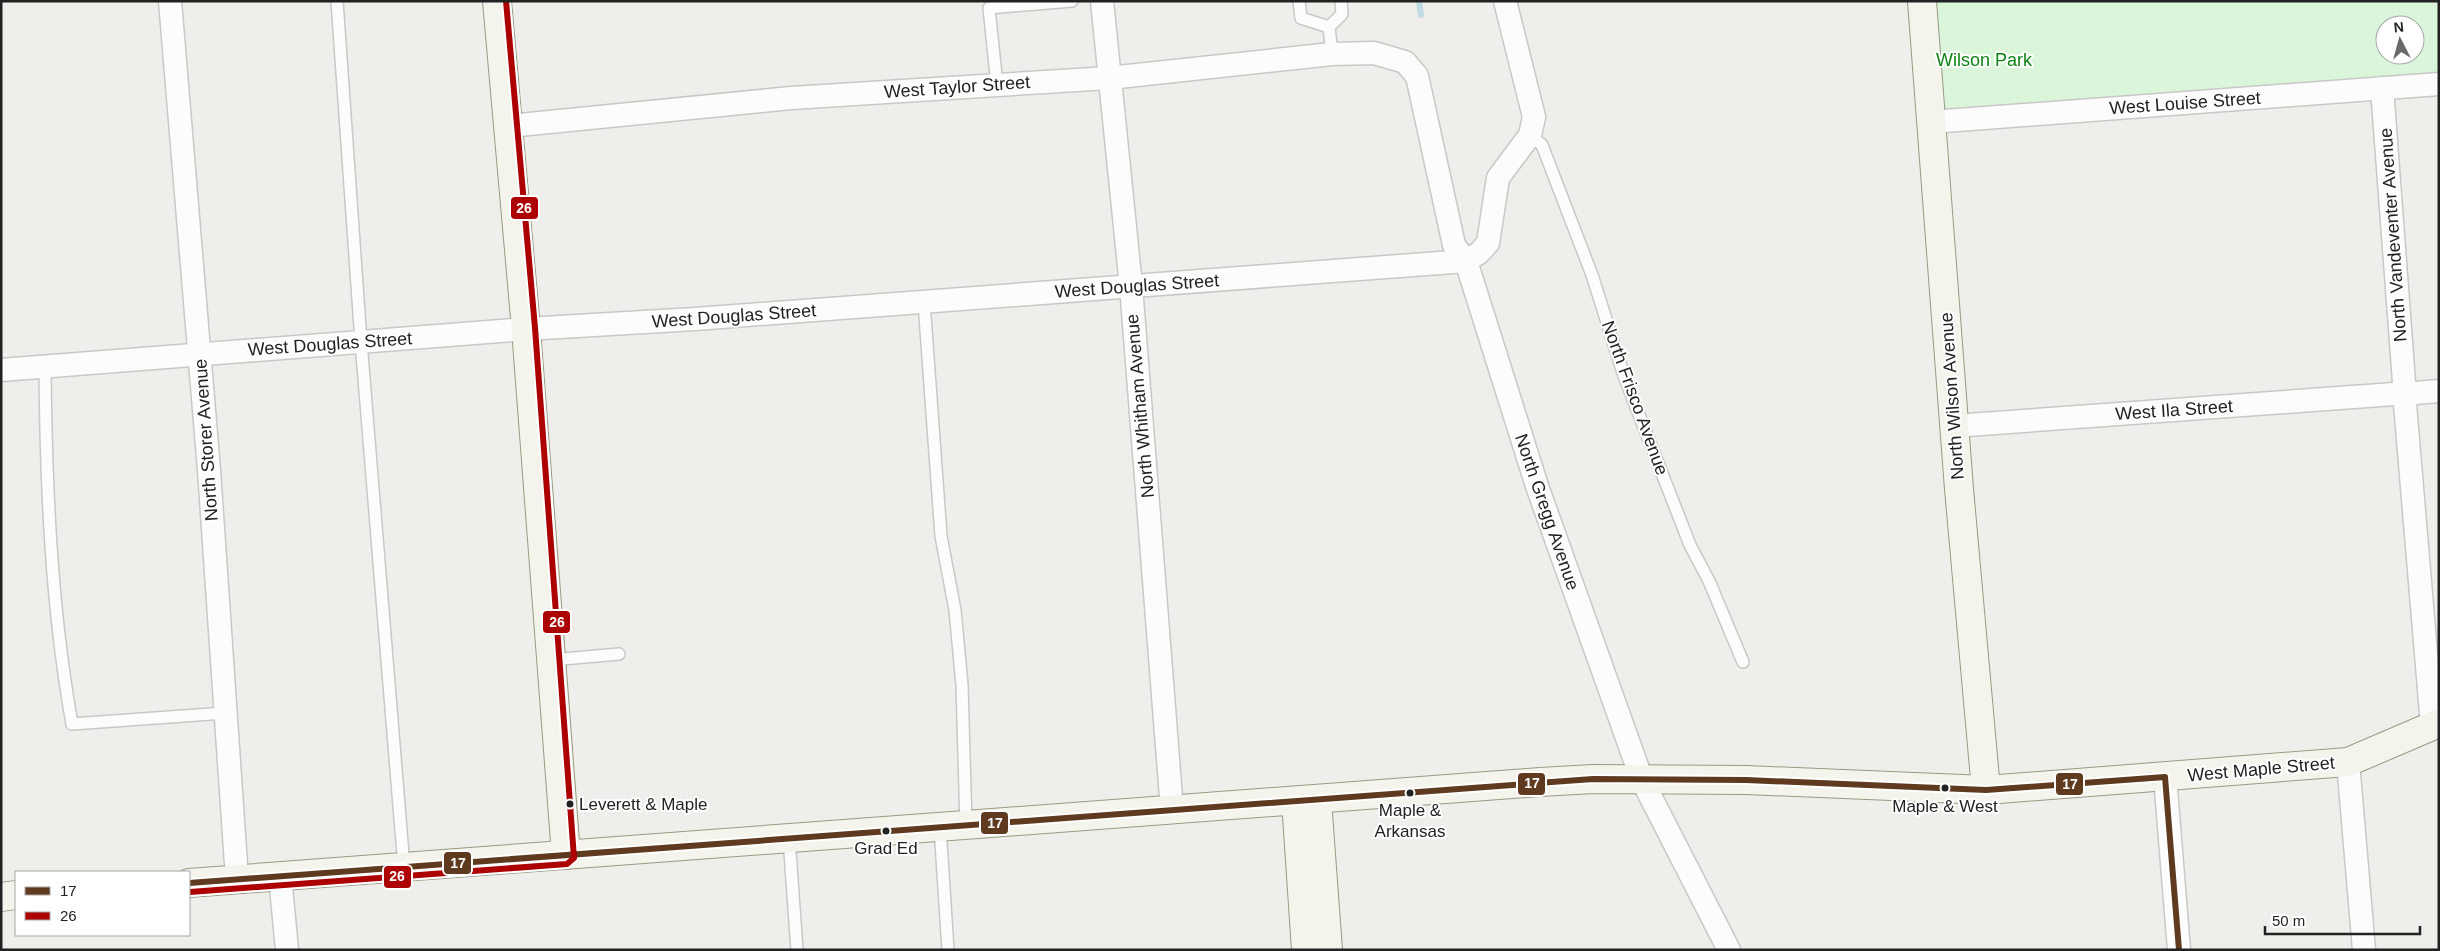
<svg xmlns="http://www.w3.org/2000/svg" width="2440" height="951" font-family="Arial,sans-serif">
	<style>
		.park { fill: #daf5da; fill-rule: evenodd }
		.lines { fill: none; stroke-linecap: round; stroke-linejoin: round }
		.stream { stroke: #bfdbe3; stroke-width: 6 }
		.lane-casing { stroke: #c9c8c7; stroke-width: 14 }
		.street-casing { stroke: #c9c8c7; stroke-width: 25 }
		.secondary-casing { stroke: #999a82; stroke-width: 30 }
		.lane { stroke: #fdfcfc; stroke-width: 11 }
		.street { stroke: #fdfcfc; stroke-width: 22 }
		.secondary { stroke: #f4f4ed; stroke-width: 28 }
		.bus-1-casing { stroke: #fff; stroke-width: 10 }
		.bus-2-casing { stroke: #fff; stroke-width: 10 }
		.bus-1 { stroke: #603a1f; stroke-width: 6 }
		.bus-2 { stroke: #ad0101; stroke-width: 6 }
		.bus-dot { fill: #222; stroke: #fff; stroke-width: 2 }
		.labels { text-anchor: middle; stroke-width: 4; stroke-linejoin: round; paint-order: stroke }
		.bus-label { font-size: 17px; fill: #222; stroke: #fff }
		.park-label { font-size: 18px; fill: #0c8416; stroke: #fff }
		.street-label { font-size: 18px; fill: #222; stroke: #fff }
		.line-badge { stroke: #fff; stroke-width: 2 }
		.badge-label { font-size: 14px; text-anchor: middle; font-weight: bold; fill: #fff }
	</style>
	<rect width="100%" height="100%" fill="#f0eeeb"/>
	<!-- park -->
	<path class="park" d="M1922,1H2439V84L1931,122ZM2385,25H2415V55H2385Z"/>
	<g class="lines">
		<!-- stream -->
		<path class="stream" d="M1419,1L1421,15"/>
		<!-- lane casing -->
		<g class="lane-casing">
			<g id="lane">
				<path d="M337,1L361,342L404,867"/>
				<path d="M1299,1L1301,18L1329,27"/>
				<path d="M1329,27L1342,14L1341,1"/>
				<path d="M1329,27L1332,54"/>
				<path d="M997,85L989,8L1072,1"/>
				<path d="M1530,135L1542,145L1592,275L1624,376L1690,545L1709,581L1743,662"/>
				<path d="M924,302L941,536L955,610L962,685L966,826"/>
				<path d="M45,366C46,486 51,607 72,724L225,713"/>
				<path d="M551,660L619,654"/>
				<path d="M940,827L948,950"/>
				<path d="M789,838L797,950"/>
			</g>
		</g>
		<!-- street casing -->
		<g class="street-casing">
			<g id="street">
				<path d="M170,1L209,470L237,879"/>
				<path d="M1102,1L1131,286L1172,810"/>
				<path d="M2382,88L2404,382"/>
				<path d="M1931,122L2439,84"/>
				<path d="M509,126L791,98L1109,78L1332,54L1374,53L1405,62L1417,76L1454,245L1466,261L1537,486L1642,780L1729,950"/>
				<path d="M1,370L526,329L695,319L1466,261L1479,253L1488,243L1498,178L1530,135L1534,117L1505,1"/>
				<path d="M2415,393L2439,391"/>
				<path d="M2405,404L2432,725"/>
				<path d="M1954,426L2394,394"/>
				<path d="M2348,762L2364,950"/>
				<path d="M2165,777L2179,950"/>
				<path d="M280,876L287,950"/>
			</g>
		</g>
		<!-- secondary casing -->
		<g class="secondary-casing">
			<g id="secondary">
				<path d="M497,1L526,329L566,855"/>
				<path d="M1922,1L1959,489L1986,790"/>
				<path d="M1317,800L1328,950"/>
				<path d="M1296,801L1306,950"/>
				<path d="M189,883L1540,782L1593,779L1746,780L1986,790L2348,762L2439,723"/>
				<path d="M1,897L16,895"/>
			</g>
		</g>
		<!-- lane -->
		<use href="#lane" class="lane"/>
		<!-- street -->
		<use href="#street" class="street"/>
		<!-- secondary -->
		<use href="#secondary" class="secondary"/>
		<!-- bus-1 casing -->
		<g class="bus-1-casing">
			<path id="bus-1" d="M189,883L1593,779L1746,780L1986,790L2165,777L2179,950"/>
		</g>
		<!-- bus-2 casing -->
		<g class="bus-2-casing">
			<path id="bus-2" d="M190,892L567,864L574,858L535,328L506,1"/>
		</g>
		<!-- bus-1 -->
		<use href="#bus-1" class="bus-1"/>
		<!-- bus-2 -->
		<use href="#bus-2" class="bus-2"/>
	</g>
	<!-- markers -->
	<g class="bus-dot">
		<circle cx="1945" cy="788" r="4.5"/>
		<circle cx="1410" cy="793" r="4.5"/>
		<circle cx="570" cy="804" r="4.5"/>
		<circle cx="886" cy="831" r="4.5"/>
	</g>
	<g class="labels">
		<!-- bus labels -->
		<g class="bus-label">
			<text x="579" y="810" text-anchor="start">Leverett &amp; Maple</text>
			<text x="1945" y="812">Maple &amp; West</text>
			<text x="1410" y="816">Maple &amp;<tspan x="1410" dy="21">Arkansas</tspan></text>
			<text x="886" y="854">Grad Ed</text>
		</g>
		<!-- park labels -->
		<g class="park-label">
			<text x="1984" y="66">Wilson Park</text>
		</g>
		<!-- street labels -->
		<g class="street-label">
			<text transform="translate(957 87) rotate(-4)" y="6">West Taylor Street</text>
			<text transform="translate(2185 103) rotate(-4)" y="6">West Louise Street</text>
			<text transform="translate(2393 235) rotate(-94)" y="6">North Vandeventer Avenue</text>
			<text transform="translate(1137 286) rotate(-4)" y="6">West Douglas Street</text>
			<text transform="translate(734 316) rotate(-4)" y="6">West Douglas Street</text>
			<text transform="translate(330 344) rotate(-4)" y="6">West Douglas Street</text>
			<text transform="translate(1952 396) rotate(-94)" y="6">North Wilson Avenue</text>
			<text transform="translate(1635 398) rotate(70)" y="6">North Frisco Avenue</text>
			<text transform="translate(1140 406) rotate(-95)" y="6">North Whitham Avenue</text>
			<text transform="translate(2174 410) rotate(-4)" y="6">West Ila Street</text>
			<text transform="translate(206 440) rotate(-94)" y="6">North Storer Avenue</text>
			<text transform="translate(1547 512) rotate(71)" y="6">North Gregg Avenue</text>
			<text transform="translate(2261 769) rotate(-5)" y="6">West Maple Street</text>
		</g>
	</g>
	<g class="line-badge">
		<rect x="510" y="196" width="29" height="24" rx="5" fill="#ad0101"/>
		<rect x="542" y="610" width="29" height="24" rx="5" fill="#ad0101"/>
		<rect x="1517" y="772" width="29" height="24" rx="5" fill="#603a1f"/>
		<rect x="2055" y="772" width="29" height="24" rx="5" fill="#603a1f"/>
		<rect x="980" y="811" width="29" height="24" rx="5" fill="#603a1f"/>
		<rect x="443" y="851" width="29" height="24" rx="5" fill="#603a1f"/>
		<rect x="383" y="865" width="29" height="24" rx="5" fill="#ad0101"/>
	</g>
	<g class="badge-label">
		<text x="524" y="213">26</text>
		<text x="557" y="627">26</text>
		<text x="1532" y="788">17</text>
		<text x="2070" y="789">17</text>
		<text x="995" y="828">17</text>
		<text x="458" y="868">17</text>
		<text x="397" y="881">26</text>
	</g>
	<!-- border -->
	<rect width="2440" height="951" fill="none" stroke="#222222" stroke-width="5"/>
	<!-- legend -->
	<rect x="15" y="871" width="175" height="65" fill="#ffffff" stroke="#a7a7a7"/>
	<rect x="25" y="887" width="25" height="8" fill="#603a1f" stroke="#a7a7a7"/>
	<text x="60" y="896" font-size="15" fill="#222222">17</text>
	<rect x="25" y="912" width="25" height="8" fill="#ad0101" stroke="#a7a7a7"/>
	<text x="60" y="921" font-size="15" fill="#222222">26</text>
	<!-- north arrow -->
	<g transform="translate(2400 40) rotate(354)"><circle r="24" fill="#ffffff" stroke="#a7a7a7"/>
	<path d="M0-4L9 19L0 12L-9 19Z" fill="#6a6968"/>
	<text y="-8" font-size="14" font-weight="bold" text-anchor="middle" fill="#222222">N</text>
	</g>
	<!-- scale -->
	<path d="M2265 926v8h155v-8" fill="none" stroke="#222222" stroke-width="2.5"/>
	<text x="2272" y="926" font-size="15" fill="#222222" stroke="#ffffff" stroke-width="4" paint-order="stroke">50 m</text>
</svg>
